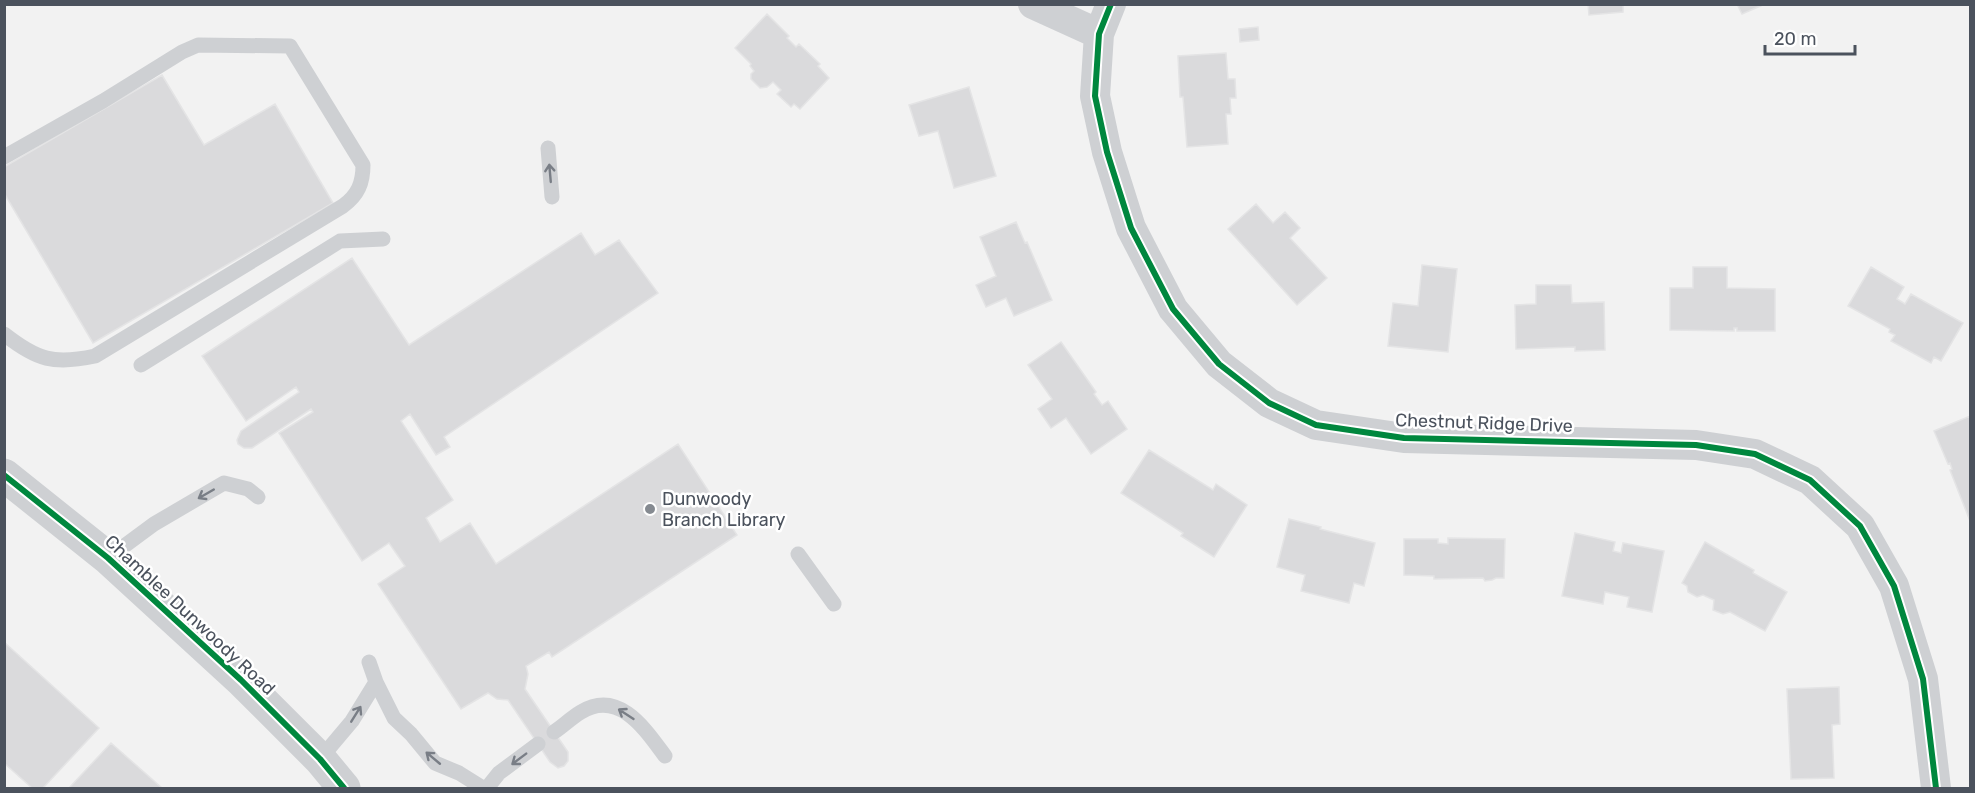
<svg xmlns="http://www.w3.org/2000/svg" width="1975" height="793" viewBox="0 0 1975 793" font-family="Rubik,sans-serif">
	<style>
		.building { fill: #dadadc; stroke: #e4e4e5; stroke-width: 1.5 }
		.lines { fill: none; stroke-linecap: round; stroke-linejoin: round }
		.service { stroke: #ced0d3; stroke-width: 15 }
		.minor { stroke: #ced0d3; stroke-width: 30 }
		.tertiary { stroke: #ced0d3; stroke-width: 33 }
		.cycleway-casing { stroke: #fff; stroke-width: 10 }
		.cycleway { stroke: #00873e; stroke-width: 6 }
		.oneway { stroke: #797e86 }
		.poi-dot { fill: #858a91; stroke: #fff; stroke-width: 2 }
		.labels { text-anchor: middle; stroke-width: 5; stroke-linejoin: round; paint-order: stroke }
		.street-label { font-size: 18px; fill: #4b525d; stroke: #fff }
		.poi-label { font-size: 18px; fill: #4b525d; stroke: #fff; text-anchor: start }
	</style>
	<rect width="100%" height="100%" fill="#f2f2f2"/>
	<path class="building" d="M 1588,4 L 1623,4 L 1623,12 L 1589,15 Z
		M 1737,4 L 1765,4 L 1742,14 Z
		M 767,14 L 789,36 L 787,38 L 796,47 L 799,44 L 820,64 L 818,66 L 829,78 L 800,109 L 794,104 L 791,107 L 777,94 L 781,90 L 773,82 L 767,87 L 760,88 L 751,79 L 751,74 L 754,71 L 750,66 L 751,64 L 735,48 Z
		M 1258,27 L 1259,40 L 1240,42 L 1239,29 Z
		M 1226,53 L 1228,79 L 1235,79 L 1236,98 L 1230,98 L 1231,114 L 1226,114 L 1228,144 L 1187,147 L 1183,97 L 1180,97 L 1178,56 Z
		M 162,75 L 204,145 L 275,104 L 333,203 L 93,343 L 4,193 L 4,167 Z
		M 969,87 L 996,176 L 954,188 L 938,131 L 919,136 L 909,105 Z
		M 1256,204 L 1273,223 L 1285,212 L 1300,228 L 1290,238 L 1327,278 L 1297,305 L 1228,229 Z
		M 1016,222 L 1025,243 L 1027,242 L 1052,300 L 1014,316 L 1006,298 L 986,307 L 976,285 L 996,276 L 980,237 Z
		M 581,233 L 595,255 L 619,240 L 658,293 L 444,437 L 450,447 L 436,455 L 410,414 L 401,421 L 453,500 L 426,518 L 440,542 L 470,523 L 496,564 L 678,444 L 737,535 L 552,657 L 549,652 L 526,666 L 528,674 L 525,689 L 568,752 L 568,761 L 564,766 L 558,768 L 550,762 L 508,700 L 497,699 L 488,693 L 461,709 L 378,584 L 405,566 L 389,543 L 362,561 L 279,433 L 313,412 L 311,409 L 252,448 L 244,448 L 238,444 L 237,440 L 241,431 L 299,392 L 296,387 L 246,421 L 202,356 L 352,258 L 409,345 Z
		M 1422,265 L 1457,269 L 1448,352 L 1388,346 L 1393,303 L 1418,306 Z
		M 1693,267 L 1727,267 L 1727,288 L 1775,289 L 1775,331 L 1737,331 L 1737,328 L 1734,328 L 1734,331 L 1670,330 L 1670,288 L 1693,288 Z
		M 1871,267 L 1904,287 L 1897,299 L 1905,304 L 1911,294 L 1963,323 L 1941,361 L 1934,357 L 1931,363 L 1891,341 L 1895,335 L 1889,332 L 1890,329 L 1848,306 Z
		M 1536,285 L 1571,285 L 1572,303 L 1604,302 L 1605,350 L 1575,351 L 1575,347 L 1516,349 L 1515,305 L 1536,304 Z
		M 1061,342 L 1096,392 L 1094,394 L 1102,405 L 1108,401 L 1127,429 L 1091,454 L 1066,418 L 1051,428 L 1038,409 L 1052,399 L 1028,365 Z
		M 1970,416 L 1970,521 L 1950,470 L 1952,469 L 1950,463 L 1948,464 L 1934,431 Z
		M 1149,450 L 1213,490 L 1216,484 L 1247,505 L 1214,557 L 1181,536 L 1183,533 L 1121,493 Z
		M 1289,519 L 1321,527 L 1320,529 L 1375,543 L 1364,586 L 1354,583 L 1349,603 L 1301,591 L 1305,575 L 1277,567 Z
		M 1575,533 L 1615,542 L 1613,551 L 1621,553 L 1623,543 L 1664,551 L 1652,612 L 1627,607 L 1629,597 L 1605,592 L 1603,604 L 1562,596 Z
		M 1448,538 L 1505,539 L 1504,578 L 1496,578 L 1492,580 L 1485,581 L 1483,578 L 1434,579 L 1434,576 L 1404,575 L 1404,539 L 1438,539 L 1438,543 L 1448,544 Z
		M 1705,542 L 1754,570 L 1753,573 L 1787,592 L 1765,631 L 1730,612 L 1723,614 L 1713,610 L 1714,600 L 1703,595 L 1697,597 L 1688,592 L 1687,586 L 1682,583 Z
		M 4,642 L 99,728 L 43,788 L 32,788 L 4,763 Z
		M 1839,687 L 1840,724 L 1832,725 L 1834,778 L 1791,779 L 1787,689 Z
		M 111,743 L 162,788 L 69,788 Z"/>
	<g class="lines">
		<path class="service" d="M 548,148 L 552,197
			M 4,157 L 103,101 L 182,52 L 198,45 L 290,46 L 363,165 C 363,183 358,195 343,206 L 95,356 C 54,365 37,360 4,334
			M 141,365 L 340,241 L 383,239
			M 798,554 L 834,604
			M 108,558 L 154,524 L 224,483 L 248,489 L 258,497
			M 376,682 L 394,718 L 411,734 L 435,763 L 459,773 L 483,788
			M 554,732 C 563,726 571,718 581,712 C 619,689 645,729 665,756
			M 320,759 L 352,721 L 376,682 L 369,662
			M 487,788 L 499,773 L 538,744"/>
		<path class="minor" d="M 1033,4 L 1099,34
			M 1111,4 L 1099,34 L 1095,96 L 1107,152 L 1131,228 L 1173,309 L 1219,364 L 1269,403 L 1316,425 L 1404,438 L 1696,445 L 1755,454 L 1810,480 L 1860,526 L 1894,586 L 1923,679 L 1936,788"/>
		<path class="tertiary" d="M 4,475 L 108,558 L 241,680 L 320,759 L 344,788"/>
		<g class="cycleway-casing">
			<path id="cycleway" d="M 1111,4 L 1099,34 L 1095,96 L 1107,152 L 1131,228 L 1173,309 L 1219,364 L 1269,403 L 1316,425 L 1404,438 L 1696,445 L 1755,454 L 1810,480 L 1860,526 L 1894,586 L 1923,679 L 1936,788
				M 4,475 L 108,558 L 241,680 L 320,759 L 344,788"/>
		</g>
		<use href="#cycleway" class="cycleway"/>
	</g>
	<defs><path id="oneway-shaft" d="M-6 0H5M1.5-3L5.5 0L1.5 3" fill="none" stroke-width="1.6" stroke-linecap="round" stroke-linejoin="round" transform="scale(1.5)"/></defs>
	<g class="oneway">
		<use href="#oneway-shaft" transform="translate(550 173) rotate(-95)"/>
		<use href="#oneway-shaft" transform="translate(206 494) rotate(150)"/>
		<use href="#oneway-shaft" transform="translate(356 714) rotate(-58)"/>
		<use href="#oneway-shaft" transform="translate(626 714) rotate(-147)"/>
		<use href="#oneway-shaft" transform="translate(433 758) rotate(-140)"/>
		<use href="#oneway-shaft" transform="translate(519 759) rotate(143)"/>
	</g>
	<circle class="poi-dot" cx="650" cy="509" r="6"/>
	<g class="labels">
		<g class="street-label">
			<text transform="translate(1484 423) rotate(2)" y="6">Chestnut Ridge Drive</text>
			<text transform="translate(190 615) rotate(43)" y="6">Chamblee Dunwoody Road</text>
		</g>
		<g class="poi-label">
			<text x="662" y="505">Dunwoody<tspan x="662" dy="21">Branch Library</tspan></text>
		</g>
	</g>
	<rect width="1975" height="793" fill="none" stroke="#4b525d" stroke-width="12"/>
	<path d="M1765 45v9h90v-9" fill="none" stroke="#4b525d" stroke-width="3"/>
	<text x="1774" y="45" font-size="18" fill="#4b525d" stroke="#ffffff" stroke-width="4.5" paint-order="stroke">20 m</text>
</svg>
